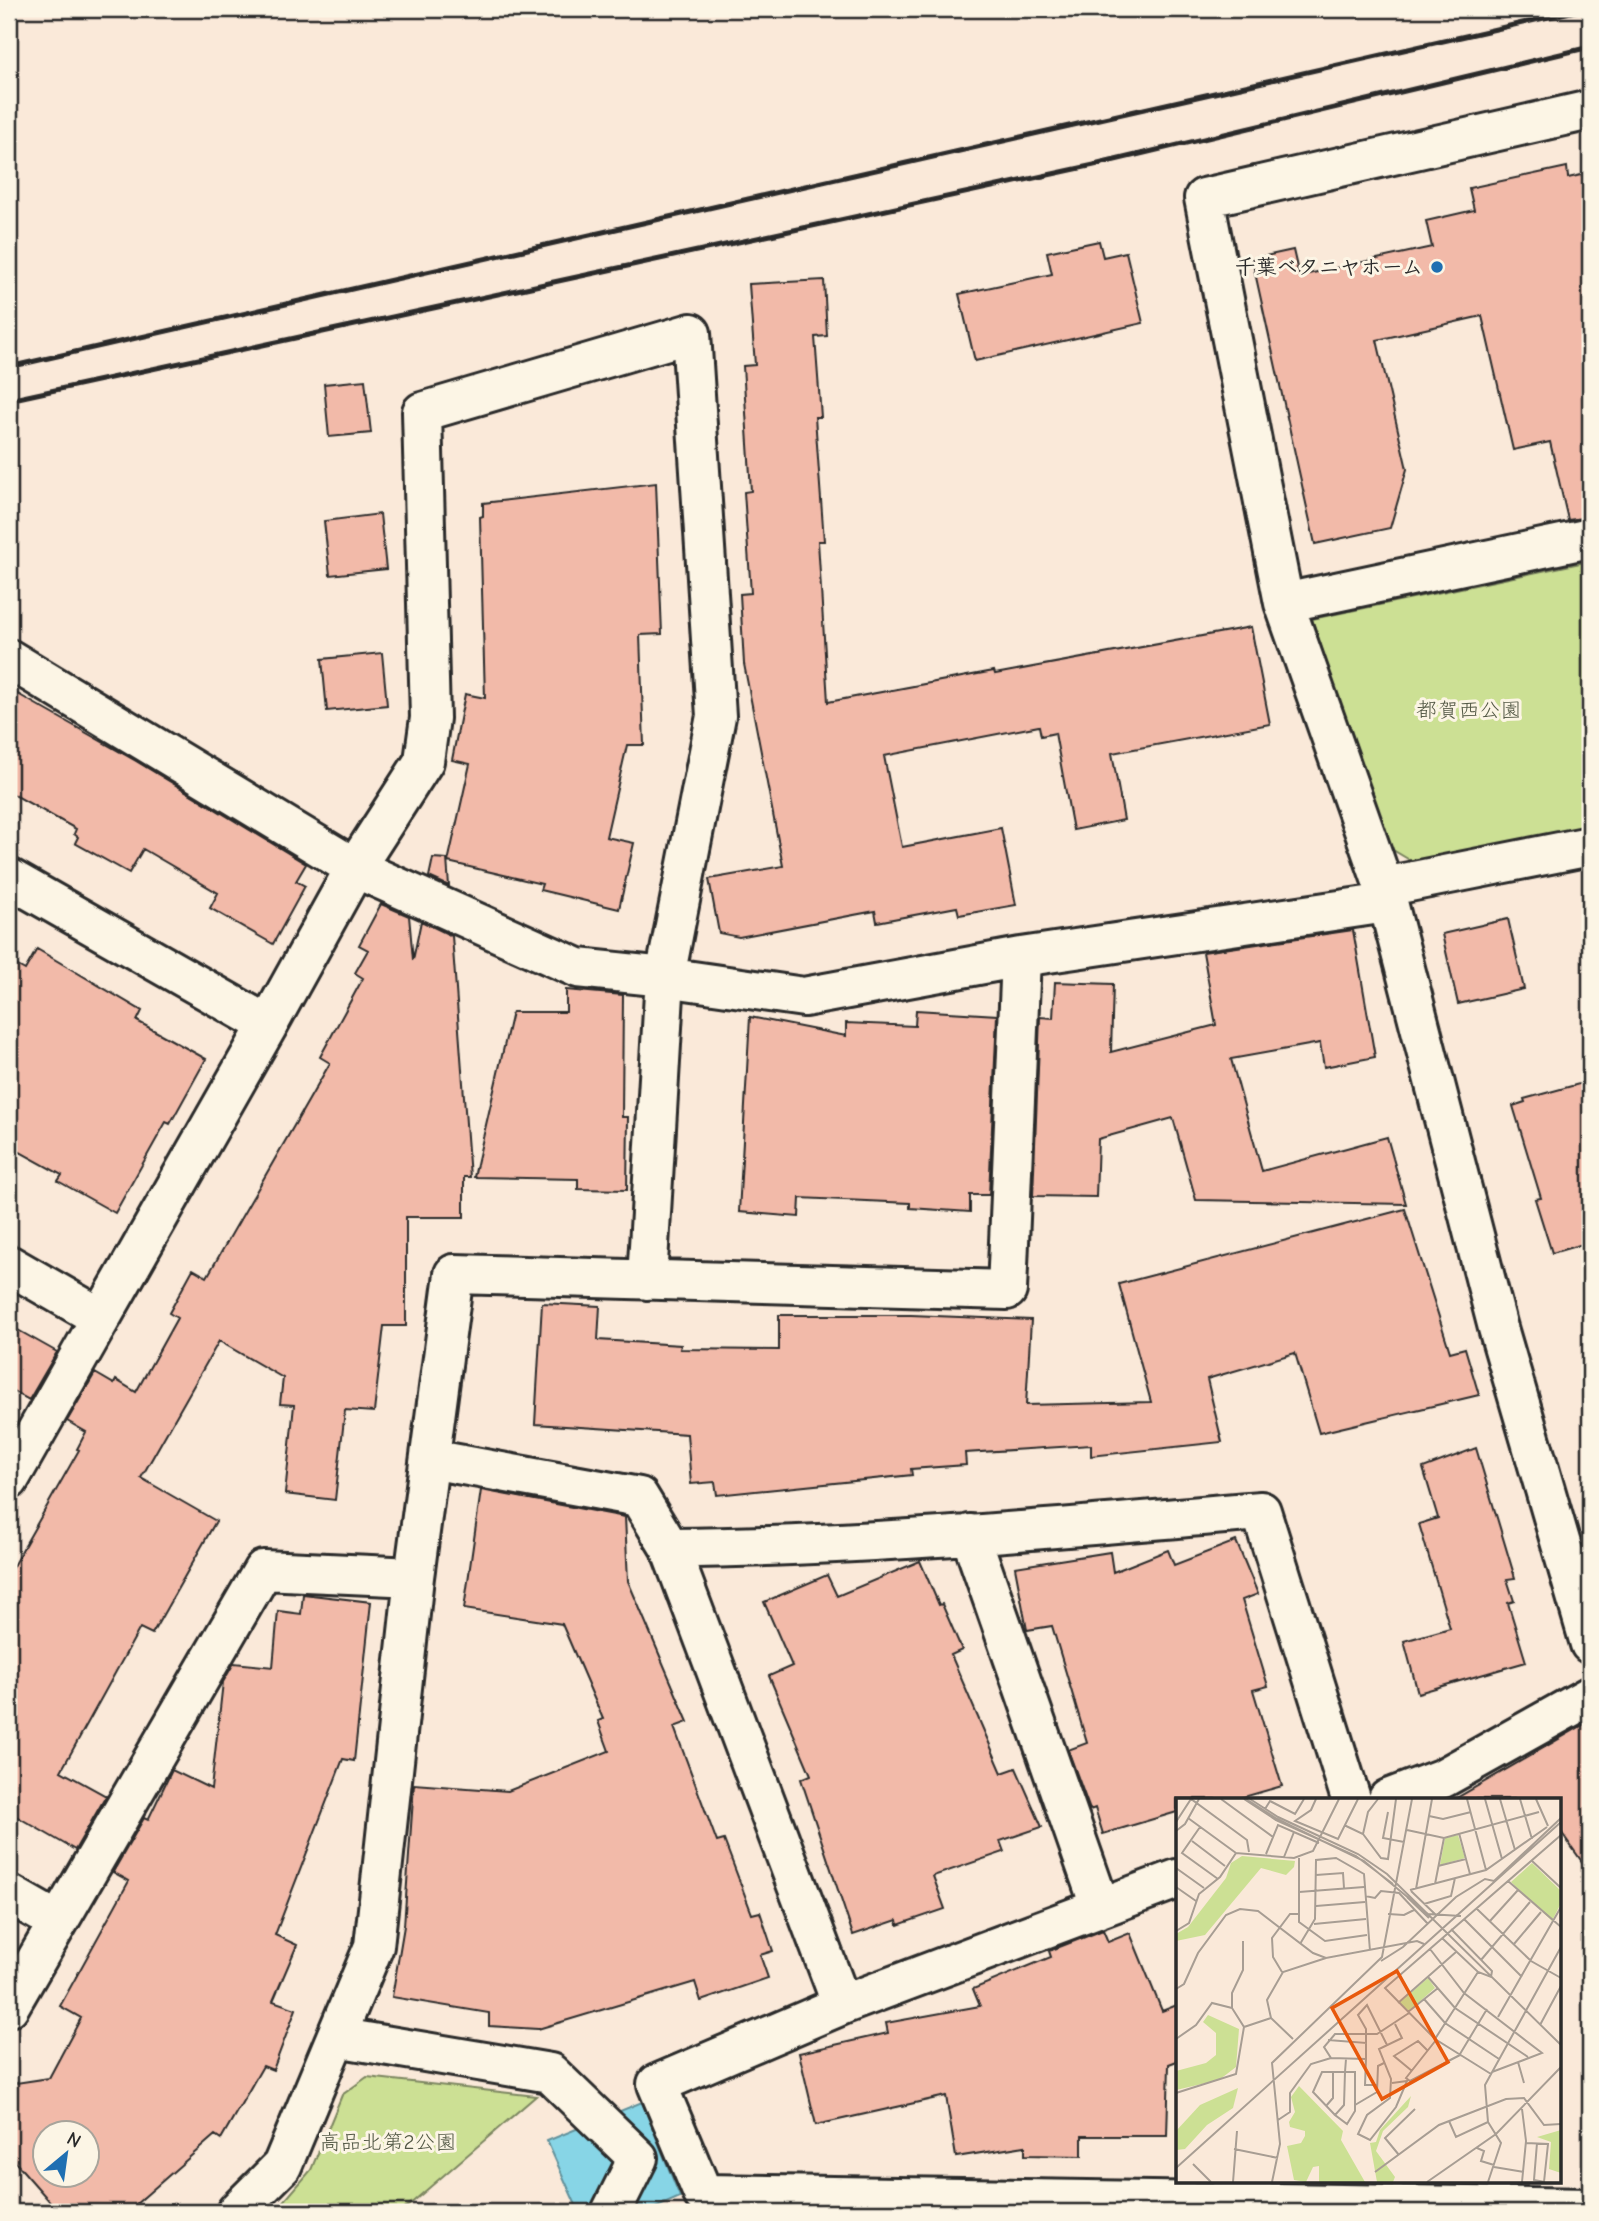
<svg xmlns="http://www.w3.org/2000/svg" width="1599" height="2221" viewBox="0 0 1599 2221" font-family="'Comic Neue','Klee One',sans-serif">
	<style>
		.green { fill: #cce094; stroke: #7c8660; stroke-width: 2 }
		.water { fill: #87d5e6; stroke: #62919b; stroke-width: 2 }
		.building { fill: #f2baa9; stroke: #2b2b2b; stroke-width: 2; fill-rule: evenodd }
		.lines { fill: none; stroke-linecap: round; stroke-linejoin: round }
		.minor-casing { stroke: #2b2b2b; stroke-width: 44 }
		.minor { stroke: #fcf5e5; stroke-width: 38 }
		.rail { stroke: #2b2b2b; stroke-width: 5 }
		.poi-dot { fill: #1f6fb2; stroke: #fcf5e5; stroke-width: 2.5 }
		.labels { text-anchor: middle; stroke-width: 6; stroke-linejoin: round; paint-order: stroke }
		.poi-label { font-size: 21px; font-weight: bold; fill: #2b2b2b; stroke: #fcf5e5; text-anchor: end }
		.park-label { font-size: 21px; fill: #535845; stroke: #fcf5e5 }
		.inset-road { fill: none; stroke: #a79d93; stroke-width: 2 }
		.view { fill: #e8590c; fill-opacity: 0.15; stroke: #e8590c; stroke-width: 3.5 }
		.inset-edge { fill: none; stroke: #2b2b2b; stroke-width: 3.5 }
	</style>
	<rect width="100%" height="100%" fill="#fae9d9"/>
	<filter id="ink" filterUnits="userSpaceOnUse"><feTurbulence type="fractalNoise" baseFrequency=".0143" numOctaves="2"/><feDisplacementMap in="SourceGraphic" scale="14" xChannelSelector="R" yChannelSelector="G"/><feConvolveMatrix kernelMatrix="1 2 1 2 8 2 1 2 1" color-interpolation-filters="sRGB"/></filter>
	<g filter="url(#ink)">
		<path class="green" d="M 1590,561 L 1590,828 L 1418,865 L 1388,847 L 1312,619 Z
			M 367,2077 L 536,2096 L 401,2212 L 275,2212 L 311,2170 L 342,2095 Z"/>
		<path class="water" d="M 642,2102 L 680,2197 L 646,2212 L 579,2212 L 547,2141 Z"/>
		<path class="building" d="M 1567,167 L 1568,178 L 1590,173 L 1590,517 L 1568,520 L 1550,442 L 1513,450 L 1482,316 L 1377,340 L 1407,469 L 1390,528 L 1315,544 L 1252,259 L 1293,250 L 1299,276 L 1432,247 L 1426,221 L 1474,210 L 1469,188 Z
			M 1099,241 L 1103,257 L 1126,252 L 1143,323 L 975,361 L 959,294 L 1052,274 L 1047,252 Z
			M 824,280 L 827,336 L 815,337 L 821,417 L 815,417 L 824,541 L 818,541 L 828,702 L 994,671 L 995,674 L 1251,627 L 1270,724 L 1112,753 L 1124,820 L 1073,830 L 1055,733 L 1041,736 L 1039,726 L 884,756 L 902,847 L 1001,828 L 1016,905 L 959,915 L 957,907 L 877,922 L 875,911 L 739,937 L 719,933 L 709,879 L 783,866 L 744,664 L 740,594 L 751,593 L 744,492 L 751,491 L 743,366 L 755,365 L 749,284 Z
			M 365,380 L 371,433 L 329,437 L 324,384 Z
			M 656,483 L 662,634 L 640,635 L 644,745 L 627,745 L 606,837 L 634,843 L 619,909 L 540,890 L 542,884 L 448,862 L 470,764 L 452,760 L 465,694 L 485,698 L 480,517 L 483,516 L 483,503 Z
			M 380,514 L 386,569 L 330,575 L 324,521 Z
			M 382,653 L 387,705 L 327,711 L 322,659 Z
			M 9,689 L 136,761 L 306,864 L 296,881 L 305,886 L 273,944 L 210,908 L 218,893 L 143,849 L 129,873 L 75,843 L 78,837 L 74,834 L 76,829 L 9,792 Z
			M 433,858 L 447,859 L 449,886 L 429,877 Z
			M 381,904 L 409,916 L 413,960 L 421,921 L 452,936 L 470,1177 L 464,1177 L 464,1217 L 406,1217 L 406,1326 L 384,1326 L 374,1412 L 345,1410 L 335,1500 L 285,1494 L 294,1405 L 280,1404 L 283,1378 L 219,1341 L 141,1478 L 216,1521 L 152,1634 L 140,1628 L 61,1771 L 106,1796 L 75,1850 L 9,1812 L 9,1573 L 79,1450 L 77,1449 L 86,1432 L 67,1421 L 95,1373 L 114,1384 L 116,1380 L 136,1392 L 177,1318 L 169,1313 L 193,1269 L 207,1277 L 330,1063 L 320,1057 L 363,978 L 355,973 L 368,950 L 359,945 Z
			M 1508,919 L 1524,989 L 1458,1004 L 1442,934 Z
			M 1353,930 L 1375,1057 L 1324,1067 L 1320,1043 L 1231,1059 L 1262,1171 L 1387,1137 L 1406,1204 L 1196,1200 L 1173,1118 L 1098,1139 L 1096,1197 L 1033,1196 L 1040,1017 L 1053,1018 L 1055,982 L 1113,984 L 1111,1052 L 1216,1025 L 1203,952 Z
			M 37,949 L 142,1011 L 137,1021 L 206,1059 L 170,1124 L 166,1122 L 115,1213 L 58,1181 L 62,1175 L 9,1146 L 9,961 L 25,970 Z
			M 566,990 L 623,995 L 622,1117 L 628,1117 L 627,1190 L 578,1189 L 578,1179 L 474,1177 L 512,1012 L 566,1012 Z
			M 916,1010 L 997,1015 L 989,1195 L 970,1195 L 970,1212 L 910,1208 L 910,1203 L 800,1198 L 799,1217 L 739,1212 L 750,1017 L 846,1036 L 846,1023 L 915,1026 Z
			M 1590,1081 L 1590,1242 L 1552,1253 L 1535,1199 L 1541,1198 L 1513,1106 L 1525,1102 L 1524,1099 Z
			M 1405,1209 L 1450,1352 L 1465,1348 L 1479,1395 L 1319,1433 L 1295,1353 L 1207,1379 L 1222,1442 L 1091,1456 L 1091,1445 L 965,1453 L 966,1465 L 911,1469 L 912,1475 L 717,1495 L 715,1482 L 691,1484 L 687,1434 L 535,1424 L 542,1303 L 600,1306 L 598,1340 L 681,1345 L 680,1349 L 779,1350 L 779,1315 L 911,1315 L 1031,1320 L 1026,1405 L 1151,1402 L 1119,1284 Z
			M 9,1325 L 57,1352 L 29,1400 L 9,1389 Z
			M 1476,1448 L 1515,1578 L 1507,1579 L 1514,1601 L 1508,1603 L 1526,1662 L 1418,1693 L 1404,1641 L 1450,1628 L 1419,1524 L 1438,1518 L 1423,1468 Z
			M 481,1490 L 625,1517 L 628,1581 L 688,1722 L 674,1727 L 717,1842 L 724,1840 L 752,1914 L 760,1912 L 773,1951 L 760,1955 L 768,1978 L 701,2001 L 695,1982 L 538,2029 L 489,2026 L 489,2013 L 392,1997 L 404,1926 L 414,1784 L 508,1791 L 609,1751 L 598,1721 L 603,1719 L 562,1624 L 464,1609 Z
			M 1236,1541 L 1258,1594 L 1242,1600 L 1268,1686 L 1253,1690 L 1282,1786 L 1237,1799 L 1177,1799 L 1177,1812 L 1103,1834 L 1095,1808 L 1090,1810 L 1068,1750 L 1087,1743 L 1052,1626 L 1027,1630 L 1015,1567 L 1110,1552 L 1113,1572 L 1168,1550 L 1174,1565 Z
			M 920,1561 L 939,1605 L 942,1604 L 962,1650 L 951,1655 L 1002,1773 L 1016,1768 L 1042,1827 L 1000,1841 L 1004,1852 L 933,1876 L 945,1909 L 898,1925 L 897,1920 L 853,1935 L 801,1779 L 811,1775 L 769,1676 L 792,1666 L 764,1602 L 827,1575 L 837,1596 Z
			M 303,1594 L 371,1602 L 354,1761 L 343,1759 L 275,1935 L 297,1945 L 273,2001 L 296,2009 L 273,2070 L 263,2066 L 221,2139 L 215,2135 L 127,2212 L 59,2212 L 9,2155 L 9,2084 L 49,2078 L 81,2018 L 60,2006 L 129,1881 L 113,1872 L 144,1818 L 148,1820 L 172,1770 L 211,1789 L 223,1682 L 234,1663 L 273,1667 L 278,1611 L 301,1614 ZM 46,2133 L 88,2133 L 88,2175 L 46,2175 Z
			M 1590,1721 L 1590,1873 L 1559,1829 L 1559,1799 L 1455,1799 Z
			M 1103,1930 L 1108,1942 L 1130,1933 L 1162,2011 L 1177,2005 L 1177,2061 L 1169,2064 L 1167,2136 L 1082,2136 L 1082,2156 L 1025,2155 L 1025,2146 L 956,2157 L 946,2096 L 816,2125 L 799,2053 L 888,2033 L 886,2023 L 980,2006 L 973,1989 L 1051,1957 L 1049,1951 Z"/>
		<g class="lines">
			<g class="minor-casing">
				<path id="minor" d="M 1590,110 L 1204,198 L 1284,603 L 1384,887 L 1498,1328 L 1590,1644
					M 1284,603 L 1590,538
					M 9,659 L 355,868 L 578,968 L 665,977 L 804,997 L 1021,957 L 1387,903
					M 9,878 L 268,1025 L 355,868 L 424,761 L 430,718 L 422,412 L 691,333 L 716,716 L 665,977 L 647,1280
					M 1384,887 L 1590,846
					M 9,1265 L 101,1318 L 268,1025
					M 430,1459 L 639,1497 L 670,1548
					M 9,1480 L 101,1318
					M 970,1534 L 1100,1906
					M 1388,1799 L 1443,1778 L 1590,1696
					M 1177,1879 L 842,2005 L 657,2084 L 703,2194 L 1590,2208
					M 9,1894 L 58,1922
					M 842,2005 L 670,1548 C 867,1547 1064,1527 1261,1511 L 1351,1799
					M 9,2007 L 263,1570 L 414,1577
					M 336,2037 L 550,2073 L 638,2158 L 611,2212
					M 236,2212 L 282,2166 L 374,1946 L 414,1577 L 454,1274 L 1007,1290 L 1021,957"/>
			</g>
			<use href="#minor" class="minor"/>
			<path class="rail" d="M 9,367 L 1584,9
				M 9,400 L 1094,165 L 1590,47"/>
		</g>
	</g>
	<circle class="poi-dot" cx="1437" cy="267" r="7"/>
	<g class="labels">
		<g class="poi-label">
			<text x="1423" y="274">千葉ベタニヤホーム</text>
		</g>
		<g class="park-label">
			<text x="1469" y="717">都賀西公園</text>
			<text x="388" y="2149">高品北第2公園</text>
		</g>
	</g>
	<g transform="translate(1176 1798)">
		<rect width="385" height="385" fill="#fae9d9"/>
		<path d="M 282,37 L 289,60 L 264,67 L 269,40 ZM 66,58 L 119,63 L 118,69 L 110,77 L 85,70 L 29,137 L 0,143 L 0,136 L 12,129 L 50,80 L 55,65 ZM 356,65 L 385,93 L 385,105 L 376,123 L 335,84 ZM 252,180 L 259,190 L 233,213 L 223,205 ZM 32,217 L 63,231 L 60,269 L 43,282 L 0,292 L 0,273 L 30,265 L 40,257 L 40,235 L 27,224 ZM 123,288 L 167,333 L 165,342 L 189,384 L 143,384 L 143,368 L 137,369 L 130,384 L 118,382 L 111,348 L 125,345 L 129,338 L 129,333 L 114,329 L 113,324 L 119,314 L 115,299 ZM 62,290 L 57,310 L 31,327 L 9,351 L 0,352 L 0,333 L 24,307 ZM 235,298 L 232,309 L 207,333 L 200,353 L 219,379 L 217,384 L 201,384 L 194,345 L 200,344 L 204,332 ZM 385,332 L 385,375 L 373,371 L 375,344 L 361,339 Z" fill="#cce094"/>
		<path class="inset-road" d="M 45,1 L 97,39M 68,1 L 100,22 L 180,58 L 217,86M 70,1 L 101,21 L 188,63 L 252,116 L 285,118M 74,1 L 102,19 L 182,56 L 211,76 L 385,247M 140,1 L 135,12 L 119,23 L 162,41 L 182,1M 291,1 L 310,72M 309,1 L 326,61M 324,1 L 339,52M 344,1 L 356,41M 360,1 L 372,28M 89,11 L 94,3 L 119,16 L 128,1M 212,14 L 207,40 L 228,44M 253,18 L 267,21 L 295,14M 12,20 L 60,55M 0,24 L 15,1 L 71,42 L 73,54M 168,27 L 187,36 L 205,60 L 212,61 L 220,1M 24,29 L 6,55 L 42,81M 231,32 L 268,40 L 363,14M 0,33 L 9,26 L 23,1M 283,35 L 294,76M 187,36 L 192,14 L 202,1M 16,43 L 49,68M 90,56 L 102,27 L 143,45M 108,59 L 118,34M 123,60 L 123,124 L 149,143 L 191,137M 355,62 L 385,90M 262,68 L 290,61M 0,70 L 28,90M 140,77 L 167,75 L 168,90M 332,83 L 385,129M 259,86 L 268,40M 0,89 L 20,103M 240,91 L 256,1M 234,92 L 310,72 L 371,29M 235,93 L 261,118M 123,94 L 188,89M 189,98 L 199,100 L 205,93 L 223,95 L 252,126M 231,99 L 253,120M 248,106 L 275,98 L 279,80M 140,108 L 189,104M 301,111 L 355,163 L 385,180M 212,116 L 228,117 L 238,112M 288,121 L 346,179M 314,123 L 342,92M 138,126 L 190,121M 0,133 L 13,125 L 23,96 L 44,79 L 60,55 L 118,60 L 137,53 L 163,1M 266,140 L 302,174 L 315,179 L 316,173 L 275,131M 124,146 L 139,121 L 140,62 L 160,60 L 188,76 L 194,153M 338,146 L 365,114M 254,151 L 288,195 L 366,255 L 316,274M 305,162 L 354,104M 205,163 L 227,149 L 280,99 L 309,81 L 318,83 L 385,20M 106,174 L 97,159 L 96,140 L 114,116 L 123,116M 252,179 L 279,210 L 352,259M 0,191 L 8,186 L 22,155 L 50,117 L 64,111 L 82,113 L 137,155 L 150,160 L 241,143 L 248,146M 248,201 L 269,225 L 323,261M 222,205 L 280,154M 232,214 L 262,190M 322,219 L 385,109M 364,227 L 385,188M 68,229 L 95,220M 0,241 L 20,227 L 36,205 L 56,210M 117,241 L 95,220 L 91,202 L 107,174 L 150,160M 259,241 L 302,174M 152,242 L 190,245 L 190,231 L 182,217 L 191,207 L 211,247M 260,242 L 230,280 L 234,283 L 284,257M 190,245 L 190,261 L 155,260 L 148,249 L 159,236 L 201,236 L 233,215M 284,256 L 311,211M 190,261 L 189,287 L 201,287M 342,264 L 348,285M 236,273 L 218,258 L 242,243 L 252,253M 315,276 L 259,241 L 209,190 L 385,37M 216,285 L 231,283 L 220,309 L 194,342 L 182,336 L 191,317 L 214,300 L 215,281 L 203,251 L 226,240 L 219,226M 0,295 L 60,276 L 68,229 L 56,210 L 56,195 L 67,172 L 67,143M 179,307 L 201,294 L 202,268 L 208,265M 150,308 L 157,300 L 157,274M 346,311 L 350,343 L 346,384M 159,317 L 137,294 L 146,274 L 179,274 L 179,313 L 171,326 L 159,317 L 168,307 L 169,274 L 170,261M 102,322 L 114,314 L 114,295 L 135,266 L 155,260M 273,323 L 280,339 L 312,324M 350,345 L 372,346 L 368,384M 361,345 L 358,382 L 369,384M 301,350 L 308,353 L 305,363 L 318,367M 58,351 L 102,360M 223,357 L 209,340 L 239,311M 17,366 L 35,384M 318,369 L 348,374M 0,370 L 385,24M 199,374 L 263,327 L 330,301 L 348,300 L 368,327 L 385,326M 57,384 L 61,333M 96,384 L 104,346 L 96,265 L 206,159 L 236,1M 251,384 L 320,336 L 385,269M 312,384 L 325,345 L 312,324 L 309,287 L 385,149"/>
		<path class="view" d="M 221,173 L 272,264 L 206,301 L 156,210 Z"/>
		<rect width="385" height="385" class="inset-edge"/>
	</g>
	<rect width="1599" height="2221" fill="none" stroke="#fcf5e5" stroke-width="35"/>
	<rect x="18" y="18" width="1564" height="2186" fill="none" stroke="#2b2b2b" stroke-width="2.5" filter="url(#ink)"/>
	<g transform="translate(66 2154) rotate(29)"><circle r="33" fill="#fcf5e5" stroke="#a8a49b" stroke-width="2"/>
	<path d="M0-5L12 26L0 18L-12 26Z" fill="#1f6fb2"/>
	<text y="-10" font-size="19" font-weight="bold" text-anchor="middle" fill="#2b2b2b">N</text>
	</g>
</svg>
